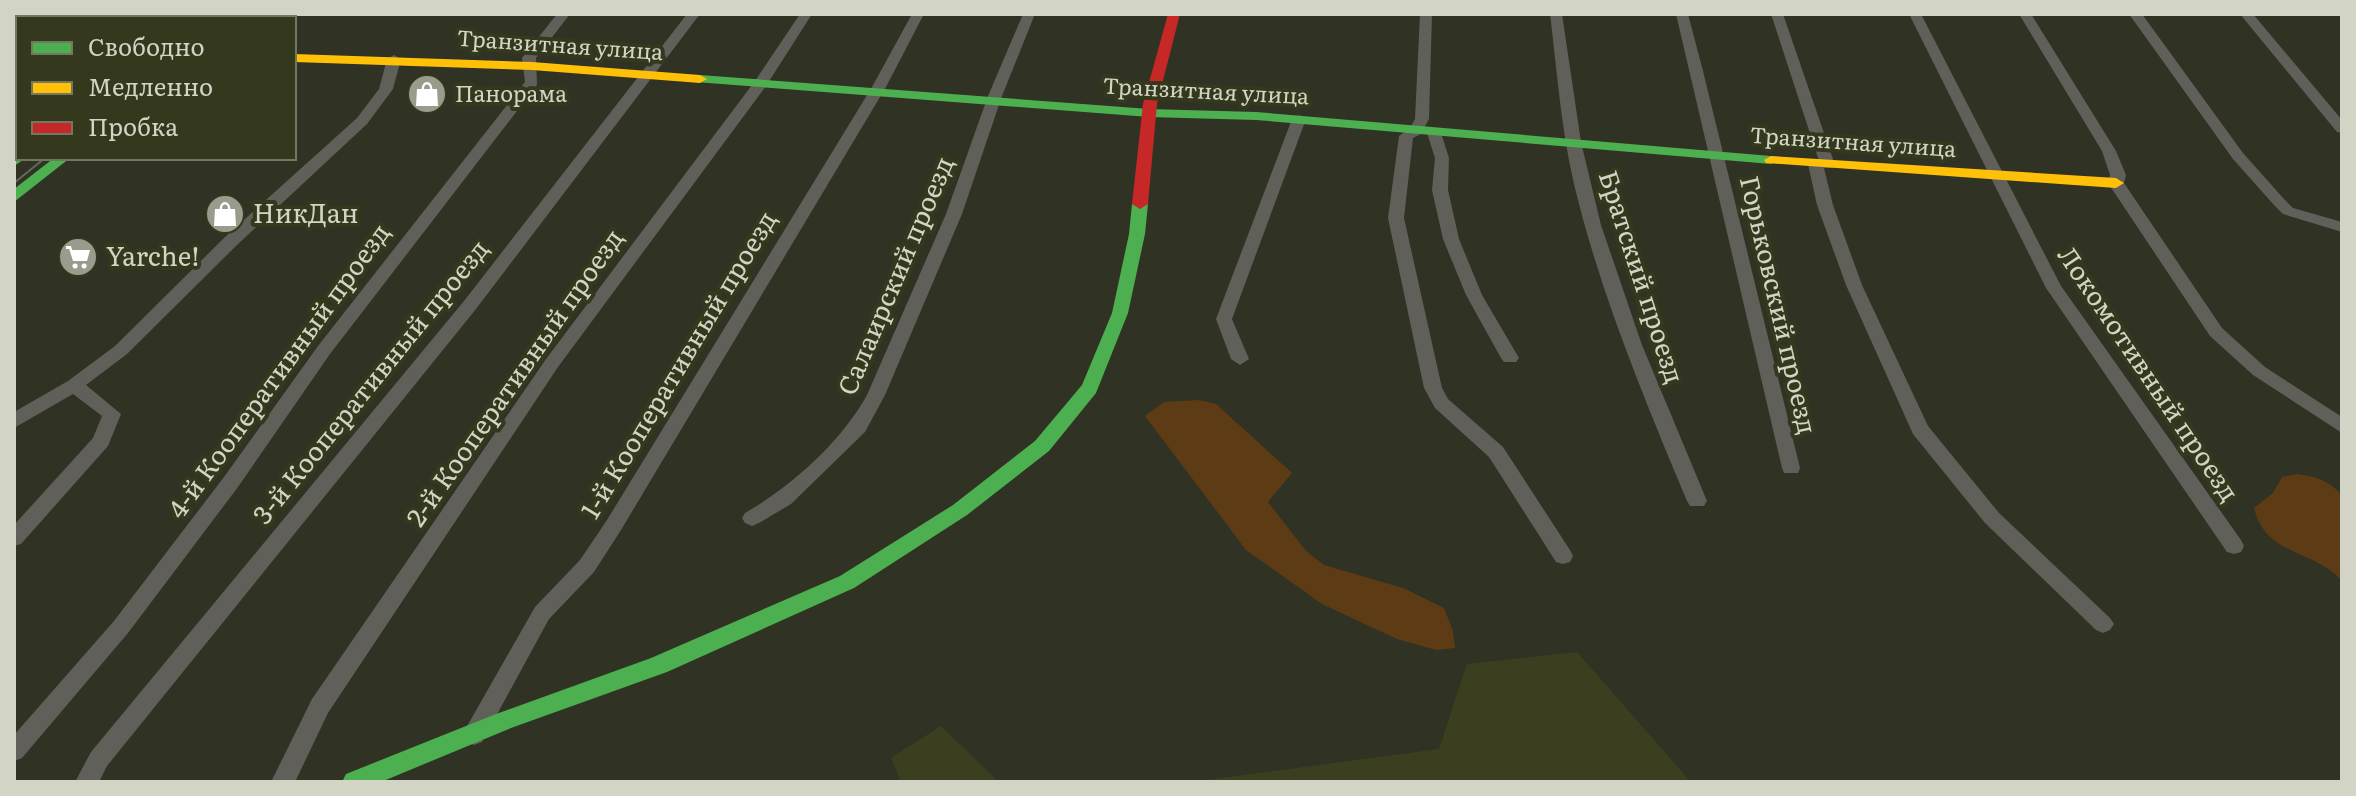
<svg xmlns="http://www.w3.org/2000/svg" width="2356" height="796" viewBox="0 0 2356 796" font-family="Literata,serif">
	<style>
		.built { fill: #3b3f20 }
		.green { fill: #5d3c15 }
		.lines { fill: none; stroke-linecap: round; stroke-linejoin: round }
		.street { fill: #605f59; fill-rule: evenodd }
		.fast { fill: #4caf50; fill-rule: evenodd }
		.slow { fill: #ffc107; fill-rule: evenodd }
		.jam { fill: #c62828; fill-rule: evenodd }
		.tram { stroke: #67675e; stroke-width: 2 }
		.labels { text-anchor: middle; stroke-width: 8; stroke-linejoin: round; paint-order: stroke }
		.far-street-label { font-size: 22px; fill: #d2d5c5; stroke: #34381d }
		.far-poi-label { font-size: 22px; fill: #d2d5c5; stroke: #34381d; text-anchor: start }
		.poi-label { font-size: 26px; fill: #d2d5c5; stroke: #34381d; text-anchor: start }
		.street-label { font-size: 26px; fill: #d2d5c5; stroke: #34381d }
	</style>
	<rect width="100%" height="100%" fill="#303223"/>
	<path class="built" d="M 1577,652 L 1691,782 L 1192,782 L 1439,749 L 1467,664 Z
		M 941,726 L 999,782 L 901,782 L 891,758 Z"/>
	<path class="green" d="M 1199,400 L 1216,404 L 1292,473 L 1268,502 L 1306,551 L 1324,565 L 1403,588 L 1444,608 L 1453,631 L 1455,648 L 1436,650 L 1397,639 L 1322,604 L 1246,550 L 1145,416 L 1164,402 Z
		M 2297,474 C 2316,476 2329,481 2342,495 L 2342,581 C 2314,549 2266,557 2254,508 L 2273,493 L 2282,477 Z"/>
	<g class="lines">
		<path class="street" d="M 51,14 L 65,14 L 62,18 L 48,18 Z
			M 557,14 L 570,14 L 536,58 L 537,85 L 330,354 L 238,487 L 128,633 L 22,758 L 14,761 L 14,735 L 114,621 L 224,477 L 318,346 L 525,82 L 522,58 Z
			M 687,14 L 700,14 L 476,309 L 107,766 L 99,782 L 75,782 L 91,752 L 464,301 Z
			M 800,14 L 812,14 L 766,86 L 558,367 L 328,713 L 295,782 L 271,782 L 312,699 L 546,359 L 755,81 Z
			M 912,14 L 924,14 L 886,87 L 621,530 L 594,572 L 549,619 L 482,742 L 474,745 L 466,742 L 463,735 L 466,728 L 535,607 L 580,560 L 607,520 L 872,87 Z
			M 1023,14 L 1035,14 L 1002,96 L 962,214 L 885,395 L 865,432 L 791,504 L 759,523 L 752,526 L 745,523 L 742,518 L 745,513 C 793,485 840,443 867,395 L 946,214 L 988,96 Z
			M 1420,14 L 1432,14 L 1429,119 L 1421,134 L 1413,138 L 1404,218 L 1442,388 L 1448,399 L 1503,447 L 1570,550 L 1573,556 L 1570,562 L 1563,564 L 1556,562 L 1489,457 L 1435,408 L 1424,388 L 1388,218 L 1399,136 L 1410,128 L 1415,119 Z
			M 1550,14 L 1562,14 L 1581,142 L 1601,225 L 1642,345 L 1707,501 L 1704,506 L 1690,506 L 1687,501 C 1644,398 1600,293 1574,184 C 1561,128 1557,71 1550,14 Z
			M 1676,14 L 1688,14 L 1703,71 L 1800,468 L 1798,473 L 1784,473 L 1782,468 Z
			M 1771,14 L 1783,14 L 1835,165 L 1833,168 L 1824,168 L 1833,205 L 1862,285 L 1928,426 L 1999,513 L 2110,618 L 2114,624 L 2110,630 L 2103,633 L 2096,630 L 1985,523 L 1913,434 L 1846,285 L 1817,205 L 1808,164 L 1810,161 L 1819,161 Z
			M 1909,14 L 1921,14 L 2061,286 L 2241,540 L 2244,546 L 2241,552 L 2234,554 L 2227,552 L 2046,288 Z
			M 2019,14 L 2031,14 L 2116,151 L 2126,175 L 2124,183 L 2222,328 L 2265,367 L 2342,417 L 2342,433 L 2253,375 L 2210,336 L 2108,183 L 2110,175 L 2102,151 Z
			M 2129,14 L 2142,14 L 2243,153 L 2284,199 L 2293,208 L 2342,222 L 2342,232 L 2283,214 L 2274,205 L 2233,159 Z
			M 2240,14 L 2253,14 L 2342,120 L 2342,133 L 2337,132 Z
			M 394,55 L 401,59 L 393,89 L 367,124 L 237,245 L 127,354 L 86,385 L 121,414 L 108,446 L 21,544 L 14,546 L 14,525 L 93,438 L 102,416 L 73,394 L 14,428 L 14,412 L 68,381 L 115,346 L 225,237 L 357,118 L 379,89 L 387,59 Z
			M 1299,115 L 1306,119 L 1232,319 L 1249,359 L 1240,365 L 1231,359 L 1216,319 L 1292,119 Z
			M 14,116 L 18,116 L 18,124 L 14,124 Z
			M 1434,129 L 1441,133 L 1449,158 L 1448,190 L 1459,239 L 1482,295 L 1519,358 L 1516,362 L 1504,362 L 1501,358 L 1466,295 L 1443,239 L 1432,190 L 1435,158 L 1427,133 Z"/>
		<path class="fast" d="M 196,14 L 210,14 L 207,18 L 193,18 Z
			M 700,75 L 1149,109 L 1256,112 L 1771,156 L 1778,160 L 1771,164 L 1256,120 L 1149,117 L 695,82 L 695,76 Z
			M 18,154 L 18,158 L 26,158 L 14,166 L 14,155 Z
			M 54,158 L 70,158 L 14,202 L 14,189 Z
			M 1140,199 L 1148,204 L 1145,234 L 1128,313 L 1096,393 L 1049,451 L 967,515 L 854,588 L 667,672 L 511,728 L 381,782 L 342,782 L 346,774 L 496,714 L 651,658 L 840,576 L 953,505 L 1035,441 L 1082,385 L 1112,313 L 1129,234 L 1132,204 Z"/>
		<path class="slow" d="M 294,54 L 532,62 L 700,75 L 707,79 L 700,83 L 532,70 L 294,62 Z
			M 1771,156 L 2116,178 L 2124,183 L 2116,188 L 1766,163 L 1764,160 Z"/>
		<path class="jam" d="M 233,14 L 247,14 L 244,18 L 230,18 Z
			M 1168,14 L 1180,14 L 1157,104 L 1148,204 L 1140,209 L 1132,204 L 1143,104 Z
			M 14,38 L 18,38 L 18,46 L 14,46 Z"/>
		<path class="tram" d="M 214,18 L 219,14
			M 14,183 L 45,158"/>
	</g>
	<defs>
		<g id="shop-disc" transform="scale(2)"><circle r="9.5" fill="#999c8c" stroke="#34381d"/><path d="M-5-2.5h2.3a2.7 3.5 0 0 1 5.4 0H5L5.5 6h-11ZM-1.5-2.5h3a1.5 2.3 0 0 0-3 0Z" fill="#fff"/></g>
		<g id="supermarket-disc" transform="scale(2)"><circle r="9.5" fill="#999c8c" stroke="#34381d"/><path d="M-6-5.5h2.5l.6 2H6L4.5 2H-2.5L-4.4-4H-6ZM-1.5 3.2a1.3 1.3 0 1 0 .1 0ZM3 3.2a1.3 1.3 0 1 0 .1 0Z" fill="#fff"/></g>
	</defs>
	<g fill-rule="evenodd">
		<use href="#shop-disc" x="427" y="94"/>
		<use href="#shop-disc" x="225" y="214"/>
		<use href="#supermarket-disc" x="78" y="257"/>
	</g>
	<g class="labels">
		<g class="far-street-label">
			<text transform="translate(560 45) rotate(4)" y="8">Транзитная улица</text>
			<text transform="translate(1206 91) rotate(3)" y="8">Транзитная улица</text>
			<text transform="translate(1853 142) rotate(4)" y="8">Транзитная улица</text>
		</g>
		<g class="far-poi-label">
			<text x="455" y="102">Панорама</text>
		</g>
		<g class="poi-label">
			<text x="253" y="223">НикДан</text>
			<text x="106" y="266">Yarche!</text>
		</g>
		<g class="street-label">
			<text transform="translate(896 276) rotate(-67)" y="9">Салаирский проезд</text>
			<text transform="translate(1641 277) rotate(72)" y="9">Братский проезд</text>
			<text transform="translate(1778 305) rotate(77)" y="9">Горьковский проезд</text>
			<text transform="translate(679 365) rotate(-59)" y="9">1-й Кооперативный проезд</text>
			<text transform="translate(279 371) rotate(-54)" y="9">4-й Кооперативный проезд</text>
			<text transform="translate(2148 374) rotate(56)" y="9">Локомотивный проезд</text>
			<text transform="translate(515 378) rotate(-55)" y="9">2-й Кооперативный проезд</text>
			<text transform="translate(371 382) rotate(-51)" y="9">3-й Кооперативный проезд</text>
		</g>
	</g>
	<rect width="2356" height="796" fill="none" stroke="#d2d5c5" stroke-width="32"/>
	<rect x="16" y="16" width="280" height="144" fill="#34381d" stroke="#737760" stroke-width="2"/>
	<rect x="32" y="42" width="40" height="12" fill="#4caf50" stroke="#737760" stroke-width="2"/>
	<text x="88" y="56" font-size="24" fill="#d2d5c5">Свободно</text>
	<rect x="32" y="82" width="40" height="12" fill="#ffc107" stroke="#737760" stroke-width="2"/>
	<text x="88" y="96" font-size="24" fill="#d2d5c5">Медленно</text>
	<rect x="32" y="122" width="40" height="12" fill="#c62828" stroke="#737760" stroke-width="2"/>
	<text x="88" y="136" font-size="24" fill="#d2d5c5">Пробка</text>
</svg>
